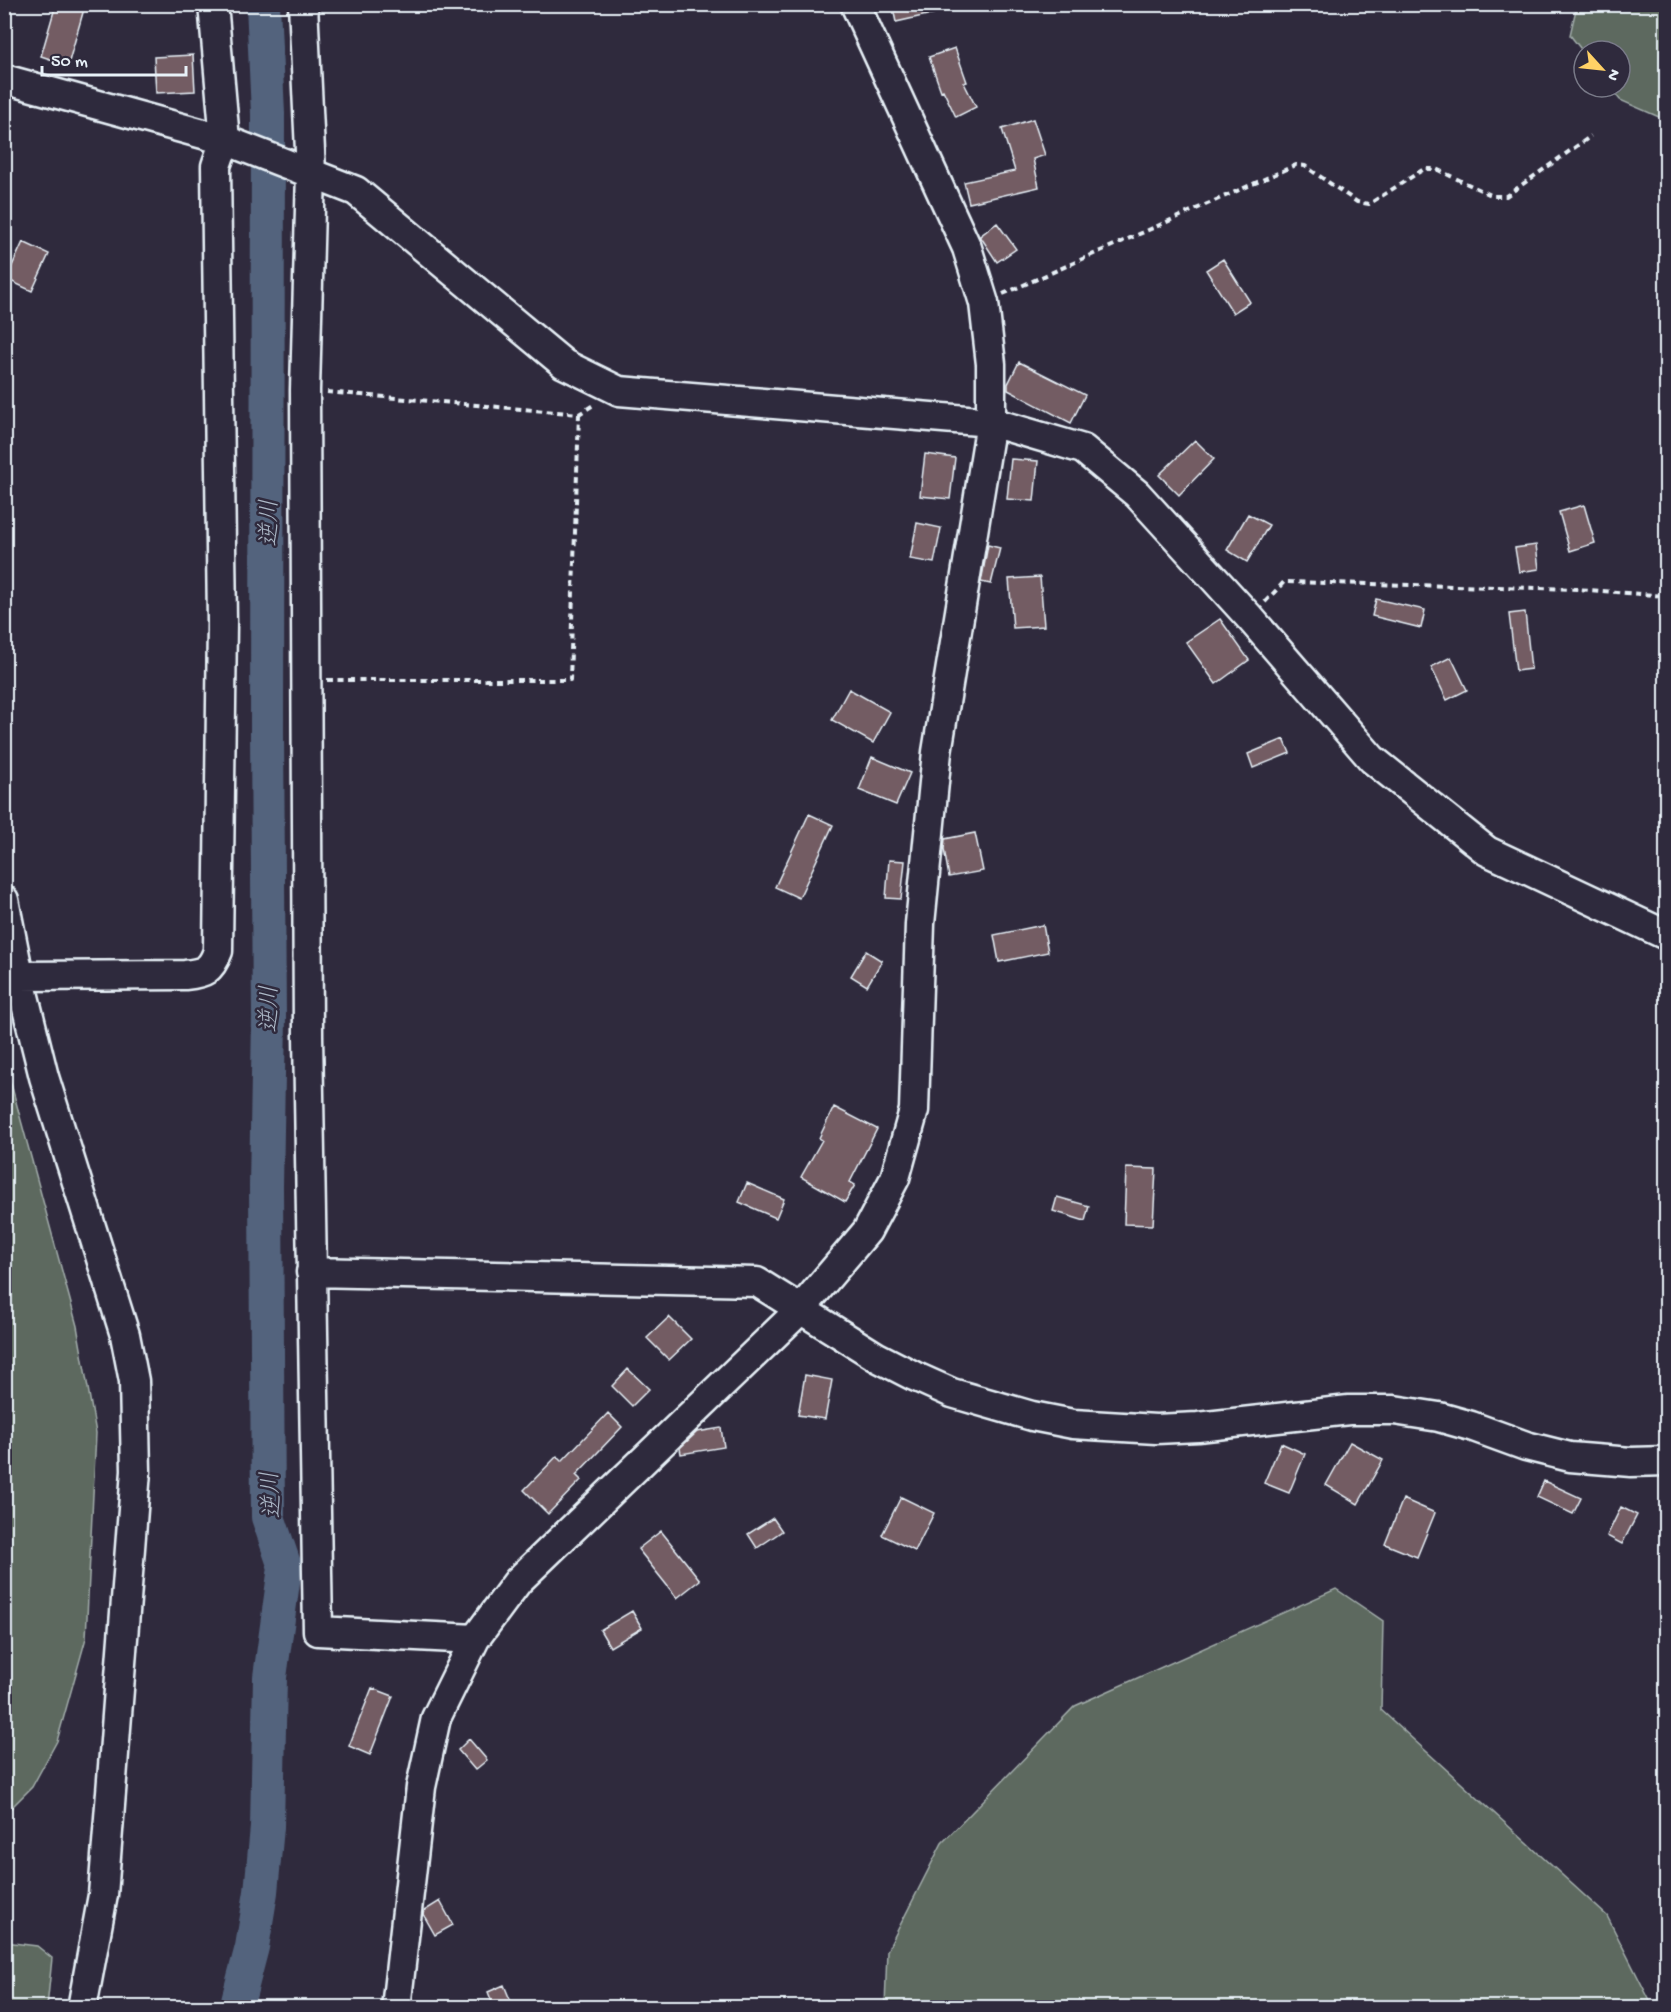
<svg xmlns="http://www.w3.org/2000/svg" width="1671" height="2012" viewBox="0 0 1671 2012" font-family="'Gochi Hand','Klee One',sans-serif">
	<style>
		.green { fill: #5d695e; stroke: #a2adab; stroke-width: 1.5 }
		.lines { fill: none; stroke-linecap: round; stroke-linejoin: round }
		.river { stroke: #52637d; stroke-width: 34 }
		.building { fill: #735c63; stroke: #e8f1f8; stroke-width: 1.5 }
		.minor-casing { stroke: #e8f1f8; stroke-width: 33 }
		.path { stroke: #e8f1f8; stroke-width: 4; stroke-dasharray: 6 4.5; stroke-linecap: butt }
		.minor { stroke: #2f2a3d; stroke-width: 28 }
		.labels { text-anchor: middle; stroke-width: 5; stroke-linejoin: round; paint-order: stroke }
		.water-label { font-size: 24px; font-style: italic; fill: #acb8c7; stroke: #2f2a3d }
	</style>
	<rect width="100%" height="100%" fill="#2f2a3d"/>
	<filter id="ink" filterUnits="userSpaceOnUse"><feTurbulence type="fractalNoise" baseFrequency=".0167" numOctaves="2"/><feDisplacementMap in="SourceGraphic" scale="12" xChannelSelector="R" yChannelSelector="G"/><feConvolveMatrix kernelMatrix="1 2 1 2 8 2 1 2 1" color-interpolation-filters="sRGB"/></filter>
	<g filter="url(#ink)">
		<path class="green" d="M 1577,5 L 1666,5 L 1666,120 L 1620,100 L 1610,87 L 1620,87 L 1620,51 L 1584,51 L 1584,53 L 1570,35 Z
			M 4,1058 L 77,1326 L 96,1433 L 86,1638 L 57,1741 L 32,1787 L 5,1814 Z
			M 1336,1589 L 1383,1621 L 1381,1710 L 1607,1916 L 1653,2007 L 885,2007 L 887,1951 L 942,1843 L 1075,1706 Z
			M 5,1942 L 37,1946 L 52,1958 L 47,2007 L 5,2007 Z"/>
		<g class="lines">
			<path class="river" d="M 236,2008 L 252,1947 L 261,1892 L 267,1827 L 270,1677 L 285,1567 L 268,1517 L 266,1186 L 269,1018 L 267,733 L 268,114 L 263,4"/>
		</g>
		<path class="building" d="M 56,4 L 69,4 L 84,9 L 68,65 L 41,56 Z
			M 892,4 L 944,4 L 945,11 L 896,22 Z
			M 955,48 L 967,82 L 964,83 L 976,107 L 956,117 L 943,90 L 941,91 L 929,57 Z
			M 193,55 L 195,91 L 156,93 L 154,57 Z
			M 1033,119 L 1045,155 L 1033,159 L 1039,187 L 969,203 L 964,182 L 1015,171 L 1002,129 Z
			M 997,223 L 1016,249 L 997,262 L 980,236 Z
			M 23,242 L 49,254 L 32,291 L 6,279 Z
			M 1223,259 L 1250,302 L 1233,313 L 1206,270 Z
			M 1019,362 L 1085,395 L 1071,423 L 1008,390 L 1008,384 Z
			M 1195,440 L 1214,459 L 1179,495 L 1159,475 Z
			M 925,454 L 955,458 L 950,499 L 920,496 Z
			M 1011,459 L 1038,461 L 1034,501 L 1007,499 Z
			M 1584,505 L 1595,543 L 1570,551 L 1559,512 Z
			M 1248,514 L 1269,525 L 1247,562 L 1227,550 Z
			M 917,523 L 941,528 L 934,563 L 910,559 Z
			M 988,545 L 1000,548 L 991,584 L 981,582 Z
			M 1536,545 L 1539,569 L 1519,572 L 1515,548 Z
			M 1040,577 L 1044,626 L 1013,628 L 1009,579 Z
			M 1376,599 L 1425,610 L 1421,628 L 1372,616 Z
			M 1525,612 L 1531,669 L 1516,671 L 1509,614 Z
			M 1220,619 L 1249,660 L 1216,684 L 1186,642 Z
			M 1451,657 L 1467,690 L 1447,700 L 1431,667 Z
			M 849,689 L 890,712 L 873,743 L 832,720 Z
			M 1284,739 L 1290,753 L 1253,768 L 1248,754 Z
			M 872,757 L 910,773 L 896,805 L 859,790 Z
			M 809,814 L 833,825 L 799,898 L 775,887 Z
			M 975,833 L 983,871 L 949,877 L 944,849 L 945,839 Z
			M 889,860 L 905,861 L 901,899 L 886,898 Z
			M 1043,925 L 1048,952 L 999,962 L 994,935 Z
			M 866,951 L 882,961 L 867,986 L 851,976 Z
			M 834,1107 L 877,1129 L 850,1182 L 855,1185 L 845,1202 L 801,1177 L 822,1140 L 819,1138 Z
			M 1126,1168 L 1156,1169 L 1153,1225 L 1124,1224 Z
			M 747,1183 L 784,1199 L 776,1218 L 739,1202 Z
			M 1057,1197 L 1089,1206 L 1085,1221 L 1053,1211 Z
			M 669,1317 L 691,1339 L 669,1360 L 647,1338 Z
			M 628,1369 L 649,1389 L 632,1406 L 612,1386 Z
			M 805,1375 L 832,1380 L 825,1419 L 798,1415 Z
			M 608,1413 L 622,1427 L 576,1475 L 581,1480 L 548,1514 L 524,1490 L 557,1456 L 562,1461 Z
			M 721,1428 L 724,1447 L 681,1454 L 680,1448 L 697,1432 Z
			M 1350,1442 L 1383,1460 L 1358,1504 L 1326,1485 Z
			M 1281,1443 L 1305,1454 L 1289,1493 L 1264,1483 Z
			M 1544,1481 L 1581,1498 L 1573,1514 L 1537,1497 Z
			M 901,1497 L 934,1513 L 915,1551 L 882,1535 Z
			M 1403,1499 L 1435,1513 L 1417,1557 L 1385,1544 Z
			M 1621,1507 L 1637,1515 L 1622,1544 L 1607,1536 Z
			M 773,1518 L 782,1531 L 757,1548 L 748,1534 Z
			M 661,1531 L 700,1580 L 677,1598 L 638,1549 Z
			M 632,1611 L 642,1628 L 610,1647 L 600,1630 Z
			M 372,1688 L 393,1696 L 370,1755 L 349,1746 Z
			M 469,1739 L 487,1760 L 475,1770 L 458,1750 Z
			M 440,1901 L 453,1925 L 435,1935 L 423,1914 L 424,1911 Z
			M 504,1985 L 513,2007 L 494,2007 L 488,1992 Z"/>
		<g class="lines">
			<g class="minor-casing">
				<path id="minor" d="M 303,4 L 311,172 L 305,390 L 308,1035 L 318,1631 L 475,1639
					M 4,79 L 225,140 L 356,191 L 564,364 L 619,391 L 991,422 L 1083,449 L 1137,494 L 1250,618 L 1372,759 L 1487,851 L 1666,935
					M 4,900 L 19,976 L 44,1077 L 125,1335 L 134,1381 L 136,1471 L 103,1895 L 82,2008
					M 19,976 L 185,975 C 205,973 211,970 218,951 L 222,622 L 216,166 L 225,140 L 213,4
					M 311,1272 L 757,1282 L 877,1357 L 914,1376 L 952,1393 L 1032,1416 L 1073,1424 L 1156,1429 L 1198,1427 L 1349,1410 L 1394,1410 L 1439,1417 L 1471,1426 L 1526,1446 L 1570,1457 L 1631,1462 L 1666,1461
					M 396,2008 L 421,1787 L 436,1718 L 475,1639 L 518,1581 L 800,1310 L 867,1231 L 895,1178 L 914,1110 L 920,924 L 937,752 L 991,422 L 991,364 L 984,303 L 967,248 L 855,4"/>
			</g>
			<path class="path" d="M 1003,294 L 1296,165 L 1305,166 L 1357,202 L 1369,204 L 1424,169 L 1436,169 L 1493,196 L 1506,196 L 1591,136
				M 327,392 L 579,414 L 595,404
				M 1265,602 L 1284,582 L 1577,589 L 1666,596
				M 327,680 L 570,680 L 579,414"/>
			<use href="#minor" class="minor"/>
		</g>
	</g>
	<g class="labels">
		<g class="water-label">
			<text transform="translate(268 523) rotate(-90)" y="8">逆川</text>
			<text transform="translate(268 1009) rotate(-90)" y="8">逆川</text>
			<text transform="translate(270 1495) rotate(-94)" y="8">逆川</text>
		</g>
	</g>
	<rect width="1671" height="2012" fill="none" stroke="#2f2a3d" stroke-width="24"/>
	<rect x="12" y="12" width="1647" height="1988" fill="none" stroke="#e8f1f8" stroke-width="2" filter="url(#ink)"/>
	<g transform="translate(1602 69) rotate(117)"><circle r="28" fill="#2f2a3d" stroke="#797a88" stroke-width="1.5"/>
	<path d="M0-4.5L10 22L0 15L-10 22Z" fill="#ffd166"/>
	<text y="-9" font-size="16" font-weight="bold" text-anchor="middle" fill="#e8f1f8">N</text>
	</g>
	<path d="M42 66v9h144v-9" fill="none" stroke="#e8f1f8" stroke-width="3"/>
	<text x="51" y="66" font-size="18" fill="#e8f1f8" stroke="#2f2a3d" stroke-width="4.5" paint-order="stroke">50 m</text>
</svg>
